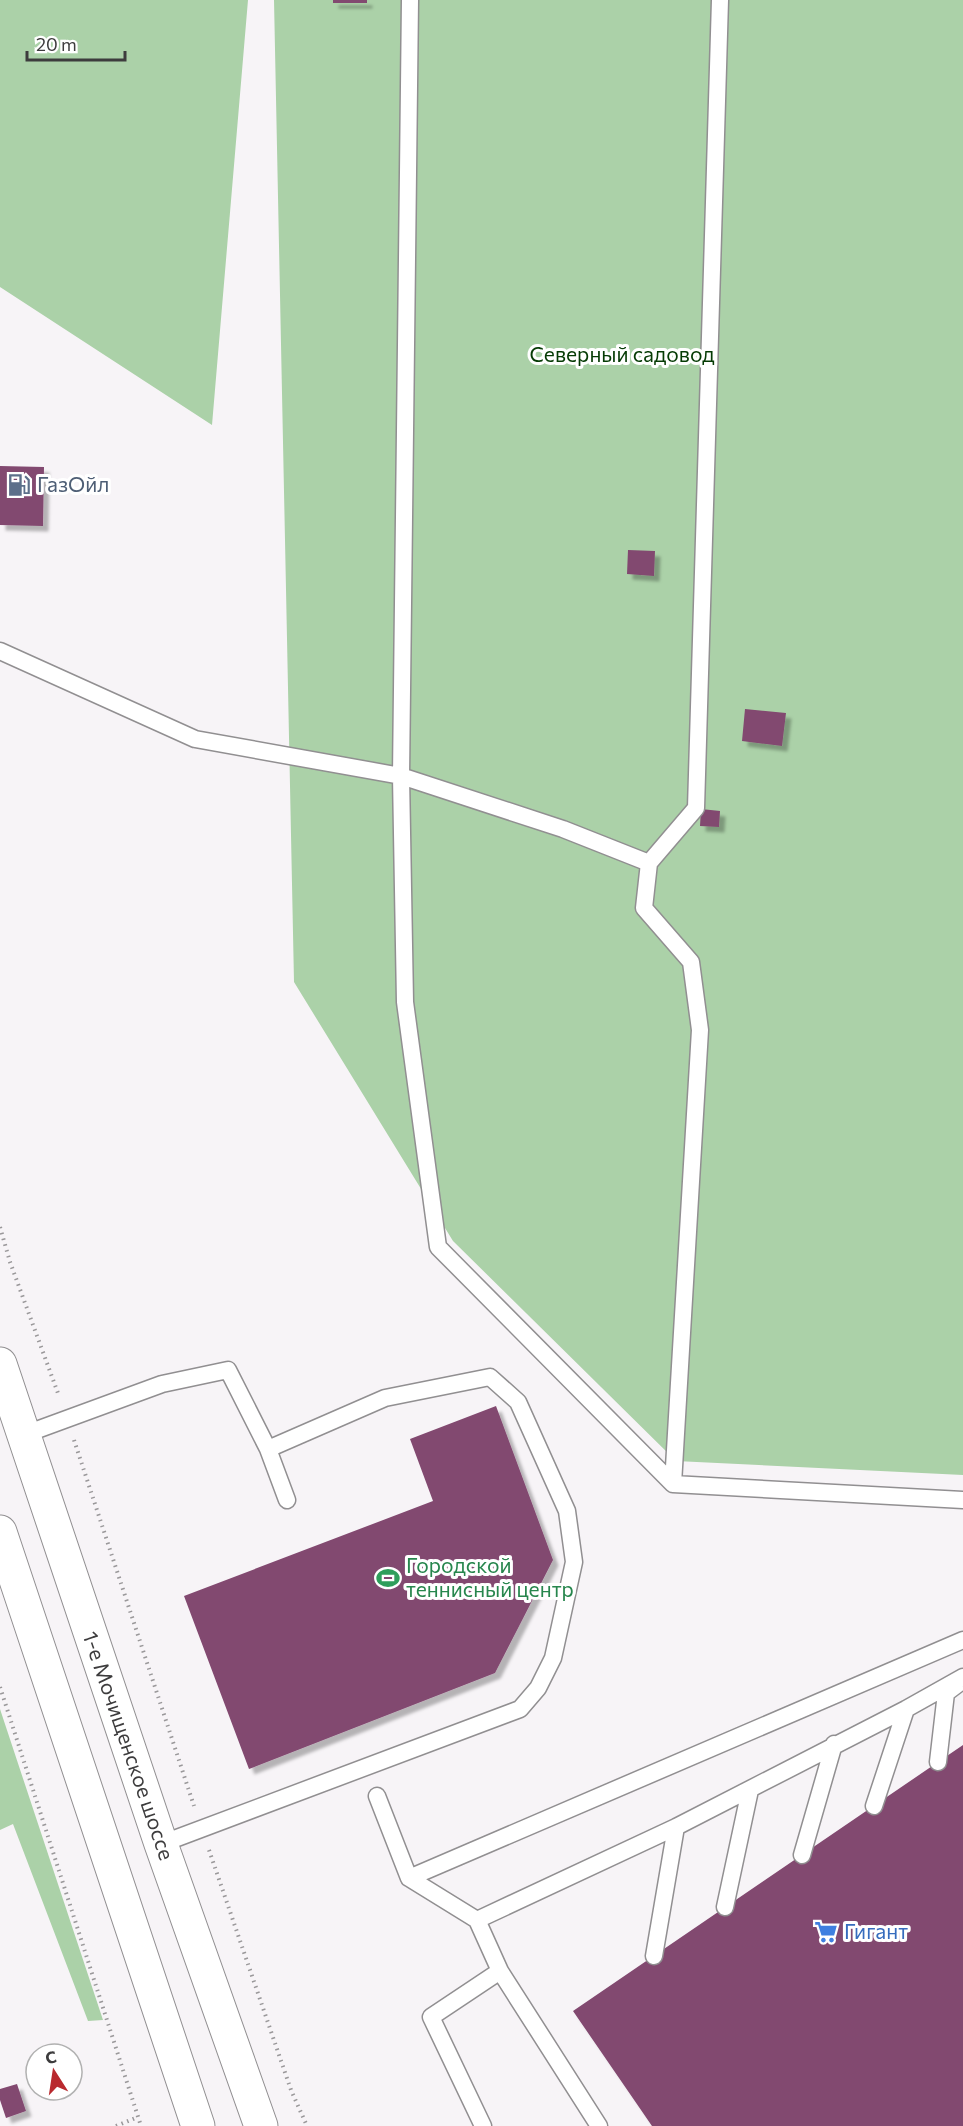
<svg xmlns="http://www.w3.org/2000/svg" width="963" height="2126" viewBox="0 0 963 2126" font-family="Commissioner,sans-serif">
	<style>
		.green { fill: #abd1a8 }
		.building { fill: #824970; filter: url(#shadow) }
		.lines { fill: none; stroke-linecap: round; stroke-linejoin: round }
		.lane-casing { stroke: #918f91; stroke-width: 19 }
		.primary-casing { stroke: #918f91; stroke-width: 35 }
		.path { stroke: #9a989a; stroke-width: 4; stroke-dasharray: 1.5 4.5; stroke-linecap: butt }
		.lane { stroke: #fff; stroke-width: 16 }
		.primary { stroke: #fff; stroke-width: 33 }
		.labels { text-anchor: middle; stroke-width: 6; stroke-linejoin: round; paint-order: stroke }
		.park-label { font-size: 21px; fill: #053b04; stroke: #fff }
		.service-label { font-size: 21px; fill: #4e5e75; stroke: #fff; text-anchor: start }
		.leisure-label { font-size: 21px; fill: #27864d; stroke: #fff; text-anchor: start }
		.street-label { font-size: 21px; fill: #3d3c3d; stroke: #fff }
		.shop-label { font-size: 21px; fill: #366cbe; stroke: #fff; text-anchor: start }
	</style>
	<defs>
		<filter id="shadow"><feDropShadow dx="5.5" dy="5.5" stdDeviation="1.5" flood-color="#0004"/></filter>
	</defs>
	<rect width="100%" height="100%" fill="#f7f4f7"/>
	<path class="green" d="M 0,0 L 248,0 L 212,425 L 0,287 Z
		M 274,0 L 963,0 L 963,1475 L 676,1461 L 453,1241 L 294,982 Z
		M 0,1709 L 103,2020 L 88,2021 L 13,1824 L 0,1830 Z"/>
	<path class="building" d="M 333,0 L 367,0 L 367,3 L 333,3 Z
		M 0,466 L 44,467 L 43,526 L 0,525 Z
		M 628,550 L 655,551 L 654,576 L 627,574 Z
		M 745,709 L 786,713 L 782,746 L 742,741 Z
		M 701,809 L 720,811 L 719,827 L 700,826 Z
		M 496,1406 L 553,1560 L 495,1673 L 249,1769 L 184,1596 L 433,1501 L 410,1439 Z
		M 963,1745 L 963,2126 L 652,2126 L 573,2011 Z
		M 17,2084 L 26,2111 L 6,2118 L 0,2100 L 0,2089 Z"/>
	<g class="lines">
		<g class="lane-casing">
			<path id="lane" d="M 410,0 L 401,776 L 405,1002 L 438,1247 L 673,1484 L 963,1500
				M 0,651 L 195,739 L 401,776 L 563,829 L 649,863
				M 23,1435 L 162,1384 L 228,1370 L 268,1449 L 287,1500
				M 673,1484 L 700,1030 L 691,962 L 644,908 L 649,863 L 696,808 L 720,0
				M 938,1762 L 946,1693 L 958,1684
				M 377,1796 L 409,1878
				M 874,1806 L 906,1709
				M 161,1844 L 520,1709 L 538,1688 L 553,1658 L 574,1562 L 567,1511 L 518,1402 L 490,1377 L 385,1398 L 268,1449
				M 802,1855 L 834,1744
				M 725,1907 L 750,1790
				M 477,1920 L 676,1827 L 906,1709 L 963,1677
				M 654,1956 L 676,1827
				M 483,2126 L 431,2017 L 500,1971
				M 599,2126 L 500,1971 L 477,1920 L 409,1878 L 963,1640"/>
		</g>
		<g class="primary-casing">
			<path id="primary" d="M 0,1364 L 161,1844 L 261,2126
				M 0,1532 L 198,2126"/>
		</g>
		<path class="path" d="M 0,1227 L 10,1262 L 59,1396
			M 74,1440 L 194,1806
			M 0,1687 L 141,2126
			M 209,1850 L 291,2090 L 307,2126
			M 116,2126 L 138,2117"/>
		<use href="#lane" class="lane"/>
		<use href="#primary" class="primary"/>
	</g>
	<defs>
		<g id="fuel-bare" transform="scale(1.8)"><path d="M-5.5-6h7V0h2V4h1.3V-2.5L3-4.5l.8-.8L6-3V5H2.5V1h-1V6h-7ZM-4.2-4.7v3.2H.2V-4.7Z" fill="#5c6f8a" stroke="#fff" stroke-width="2.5" paint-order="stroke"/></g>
		<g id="stadium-bare" transform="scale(1.8)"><path d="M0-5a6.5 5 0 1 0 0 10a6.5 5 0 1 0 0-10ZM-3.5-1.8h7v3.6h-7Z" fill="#2e9e5b" stroke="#fff" stroke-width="2.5" paint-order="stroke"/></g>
		<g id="supermarket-bare" transform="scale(1.8)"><path d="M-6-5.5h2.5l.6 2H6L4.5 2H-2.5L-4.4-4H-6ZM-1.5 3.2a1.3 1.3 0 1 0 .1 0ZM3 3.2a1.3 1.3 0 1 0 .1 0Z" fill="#3f7fe0" stroke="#fff" stroke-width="2.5" paint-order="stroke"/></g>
	</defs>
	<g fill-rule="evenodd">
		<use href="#fuel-bare" x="19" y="485"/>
		<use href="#stadium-bare" x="388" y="1578"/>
		<use href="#supermarket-bare" x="826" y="1932"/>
	</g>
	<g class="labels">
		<g class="park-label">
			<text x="622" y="362">Северный садовод</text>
		</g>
		<g class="service-label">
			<text x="37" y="492">ГазОйл</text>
		</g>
		<g class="leisure-label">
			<text x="406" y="1573">Городской<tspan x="406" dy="24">теннисный центр</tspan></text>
		</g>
		<g class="street-label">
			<text transform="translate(128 1746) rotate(71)" y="7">1-е Мочищенское шоссе</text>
		</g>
		<g class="shop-label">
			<text x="844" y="1939">Гигант</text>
		</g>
	</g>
	<g transform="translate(54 2072) rotate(348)"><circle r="28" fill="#ffffff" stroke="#b1b1b1" stroke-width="1.5"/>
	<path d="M0-4.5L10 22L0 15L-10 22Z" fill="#b9292e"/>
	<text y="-9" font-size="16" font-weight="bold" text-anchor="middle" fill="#3d3c3d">С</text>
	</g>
	<path d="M27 51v9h98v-9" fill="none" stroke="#3d3c3d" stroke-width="3"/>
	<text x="36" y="51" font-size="18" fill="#3d3c3d" stroke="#ffffff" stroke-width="4.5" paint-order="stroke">20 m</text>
</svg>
